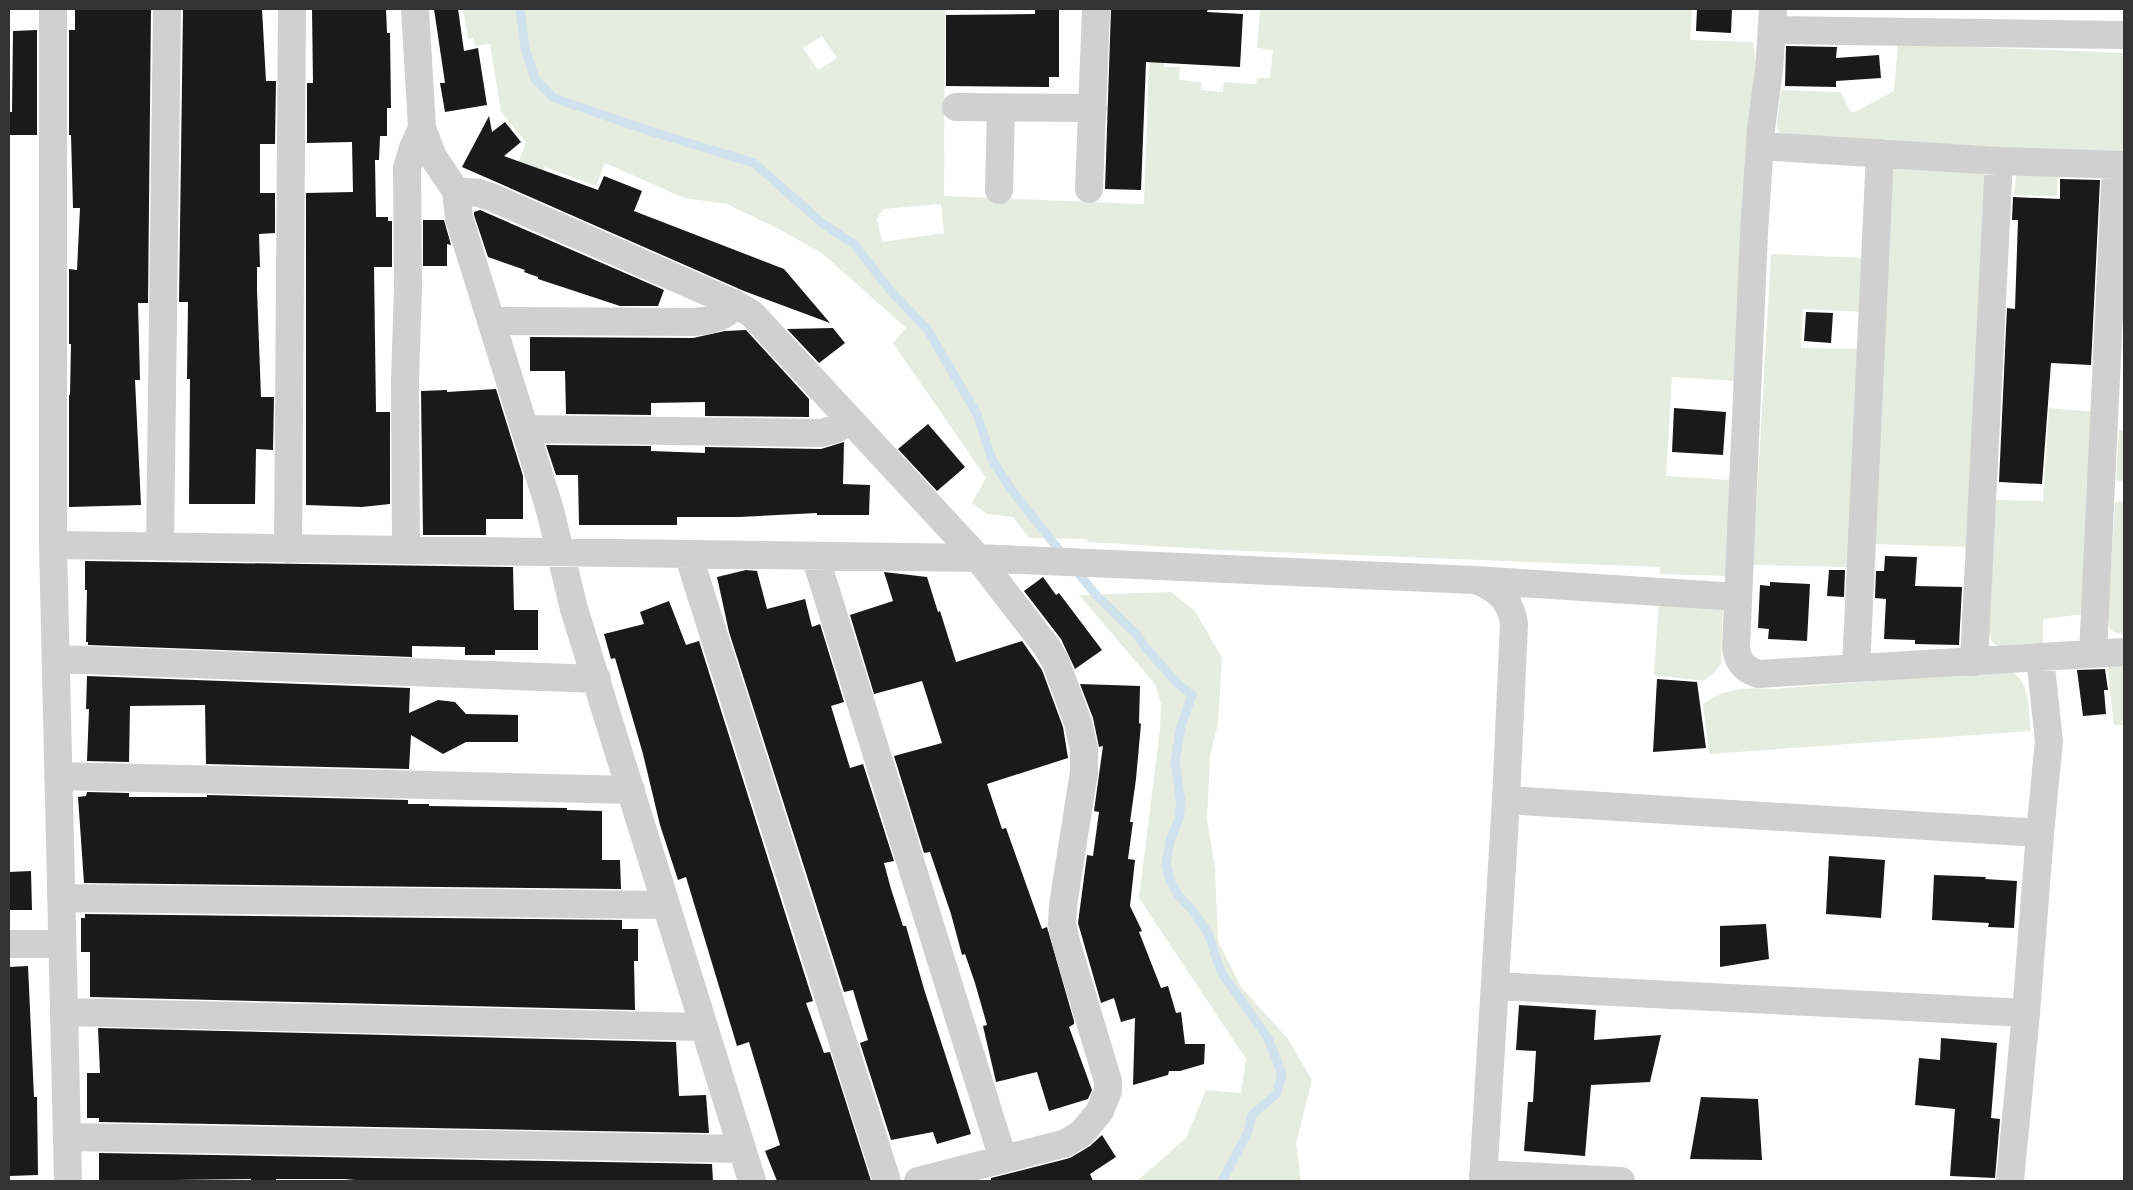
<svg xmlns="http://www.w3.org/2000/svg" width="2133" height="1190" viewBox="0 0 2133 1190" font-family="Karla,sans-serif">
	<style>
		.green { fill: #e6ecdf; fill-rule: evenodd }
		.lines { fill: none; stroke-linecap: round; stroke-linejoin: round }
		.stream { stroke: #cfe2ee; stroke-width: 9 }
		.building { fill: #1a1a1a }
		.street { stroke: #d0d0d0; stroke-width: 28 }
	</style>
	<rect width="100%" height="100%" fill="#fff"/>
	<path class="green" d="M 463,9 L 945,9 L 944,196 L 1144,204 L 1151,9 L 1167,9 L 1164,67 L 1180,67 L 1179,80 L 1201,82 L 1201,90 L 1223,92 L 1224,82 L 1256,84 L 1257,78 L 1270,78 L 1273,50 L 1257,48 L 1260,9 L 1258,9 L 1692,9 L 1690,40 L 1753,42 L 1757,72 L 1738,381 L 1672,377 L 1666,476 L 1731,480 L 1726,576 L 1660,574 L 1660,567 L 1222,550 L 1088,542 L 1087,539 L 1029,538 L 1013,517 L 987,514 L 972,503 L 986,478 L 893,343 L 906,328 L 823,254 L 781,230 L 727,204 L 684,198 L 605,163 L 596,186 L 545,167 L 537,189 L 512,179 L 526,142 L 501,112 L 490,44 L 475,46 L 473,38 L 468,39 ZM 822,36 L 837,58 L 818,70 L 803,48 ZM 941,204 L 944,233 L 882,242 L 877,219 L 883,209 Z
		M 1898,44 L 2124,53 L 2124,154 L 1779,135 L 1777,123 L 1781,90 L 1841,92 L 1850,111 L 1855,112 L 1894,91 Z
		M 1893,167 L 1985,172 L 1970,547 L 1871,544 Z
		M 2058,173 L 2057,196 L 2014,195 L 2016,174 Z
		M 1771,254 L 1868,258 L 1865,312 L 1803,309 L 1801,348 L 1862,349 L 1849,567 L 1753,565 Z
		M 2049,408 L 2095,412 L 2084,614 L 2043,619 L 2043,643 L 1998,646 L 1993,643 L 1989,633 L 1996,500 L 2043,501 Z
		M 2119,430 L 2124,430 L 2124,481 L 2116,481 Z
		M 2124,501 L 2124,634 L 2115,633 L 2110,629 L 2108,617 L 2115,502 Z
		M 1171,592 L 1195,611 L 1222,658 L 1218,723 L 1210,756 L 1207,819 L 1215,868 L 1218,941 L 1241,987 L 1288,1039 L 1312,1080 L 1296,1143 L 1301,1181 L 1137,1181 L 1186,1138 L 1206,1090 L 1241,1093 L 1246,1059 L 1139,898 L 1160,729 L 1161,704 L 1155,684 L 1079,595 Z
		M 1659,600 L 1723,604 L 1721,664 L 1714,673 L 1703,681 L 1654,675 Z
		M 2124,662 L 2124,725 L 2114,725 L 2107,664 Z
		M 2005,671 C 2031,673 2028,711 2031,731 L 1709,754 L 1703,704 C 1725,688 1747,687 1773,689 Z"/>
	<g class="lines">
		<path class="stream" d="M 520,9 L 525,48 L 535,79 L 554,98 L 650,131 L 754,163 L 822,223 L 855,245 L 889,289 L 927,329 L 977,414 L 992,460 L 1013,492 L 1064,556
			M 1074,568 L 1097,596 L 1137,635 L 1145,647 L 1177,683 L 1192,695 L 1181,726 L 1175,762 L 1181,803 L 1179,819 L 1170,841 L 1166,864 L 1170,880 L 1178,895 L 1194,912 L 1208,933 L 1221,972 L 1268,1038 L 1282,1074 L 1277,1093 L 1252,1115 L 1248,1132 L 1222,1181"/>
	</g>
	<path class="building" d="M 75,9 L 151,9 L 148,303 L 138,303 L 140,380 L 135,380 L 141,505 L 69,507 L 69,395 L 70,395 L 71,344 L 69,344 L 69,269 L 77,270 L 80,208 L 73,208 L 71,135 L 69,135 L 69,30 L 75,30 Z
		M 183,9 L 262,9 L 266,81 L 276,81 L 275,144 L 260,144 L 260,193 L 275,193 L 275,233 L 259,234 L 260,267 L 257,267 L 257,290 L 261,397 L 274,397 L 273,450 L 256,449 L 255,504 L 189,504 L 190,379 L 187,379 L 188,302 L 179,302 Z
		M 312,9 L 386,9 L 387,33 L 390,33 L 391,108 L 387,108 L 387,136 L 380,136 L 379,160 L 375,160 L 376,217 L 388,217 L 388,221 L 392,221 L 392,267 L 374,267 L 376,412 L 390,412 L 390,504 L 362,507 L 306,505 L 306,193 L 353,192 L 352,142 L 307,143 L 307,83 L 313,83 Z
		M 434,9 L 458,9 L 464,51 L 478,48 L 487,105 L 445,112 L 440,83 L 445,83 Z
		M 1035,9 L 1059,9 L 1059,77 L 1049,77 L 1049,87 L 946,86 L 946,15 L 1035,14 Z
		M 1111,9 L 1208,9 L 1207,12 L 1243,14 L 1240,67 L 1146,62 L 1141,190 L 1105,189 Z
		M 1697,9 L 1732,9 L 1731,33 L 1696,31 Z
		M 37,30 L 37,135 L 9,135 L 9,112 L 12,112 L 13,31 Z
		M 1786,46 L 1837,47 L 1836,58 L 1879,55 L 1881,78 L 1836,81 L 1836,87 L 1785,86 Z
		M 489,116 L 492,132 L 505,122 L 521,142 L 504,156 L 598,190 L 604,176 L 642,191 L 634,211 L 784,269 L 830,323 L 744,291 L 462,167 Z
		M 2060,179 L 2100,180 L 2091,365 L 2051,363 L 2042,484 L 1999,482 L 2007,308 L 2015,309 L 2018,220 L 2012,220 L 2013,197 L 2060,199 Z
		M 480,210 L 664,290 L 658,306 L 620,306 L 538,279 L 538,277 L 524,272 L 525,270 L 488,257 L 474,215 L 474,212 Z
		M 423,220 L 444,220 L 451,245 L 447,244 L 447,266 L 423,266 Z
		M 1806,312 L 1833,313 L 1831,343 L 1804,341 Z
		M 833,328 L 845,343 L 819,363 L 787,329 Z
		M 746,330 L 809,399 L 809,417 L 705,416 L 705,402 L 651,403 L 651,415 L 566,414 L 565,371 L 530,371 L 530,337 L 693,338 L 725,331 Z
		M 496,389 L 523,476 L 523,519 L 486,519 L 486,535 L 423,535 L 421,391 L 447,390 L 447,392 Z
		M 1674,408 L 1726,412 L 1723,455 L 1672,452 Z
		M 928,424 L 965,467 L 937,491 L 898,449 Z
		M 844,442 L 843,484 L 870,485 L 869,515 L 817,515 L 817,513 L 739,517 L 677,517 L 677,525 L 579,525 L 578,475 L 556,475 L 546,445 L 651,446 L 651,451 L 705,453 L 705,447 L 821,449 Z
		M 1885,556 L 1917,557 L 1915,586 L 1962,587 L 1959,645 L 1915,644 L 1915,640 L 1884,639 L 1886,599 L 1875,598 L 1876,571 L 1884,571 Z
		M 85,561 L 513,567 L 514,610 L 538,610 L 538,650 L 495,650 L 495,655 L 465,655 L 465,647 L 412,646 L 412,657 L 88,645 L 88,642 L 86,642 L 87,590 L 85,590 Z
		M 746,570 L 757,571 L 767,609 L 805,599 L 812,627 L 820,624 L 844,702 L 831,706 L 850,768 L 863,764 L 894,861 L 884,863 L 891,889 L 903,926 L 906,926 L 924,989 L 971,1134 L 937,1144 L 933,1132 L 891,1140 L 860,1043 L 868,1040 L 853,990 L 844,992 L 729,632 L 717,577 Z
		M 1829,570 L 1845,570 L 1844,597 L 1827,596 Z
		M 884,572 L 927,577 L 938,612 L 940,611 L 956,662 L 1022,641 L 1042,670 L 1063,727 L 1068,758 L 987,784 L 1002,829 L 1006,828 L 1042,929 L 1047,927 L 1074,1021 L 1074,1024 L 1069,1027 L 1092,1090 L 1088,1099 L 1049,1111 L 1037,1072 L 996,1082 L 983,1026 L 987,1025 L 975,983 L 965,954 L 962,955 L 951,914 L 930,852 L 924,853 L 894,756 L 942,743 L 922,681 L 874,694 L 850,615 L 893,601 Z
		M 1043,577 L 1056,595 L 1059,593 L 1102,650 L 1075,669 L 1061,639 L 1024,591 Z
		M 1770,582 L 1810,584 L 1807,641 L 1768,639 L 1769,629 L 1758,628 L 1760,585 L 1770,586 Z
		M 669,601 L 686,645 L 699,641 L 813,1001 L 806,1003 L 824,1053 L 830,1052 L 871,1181 L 777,1181 L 765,1151 L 780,1145 L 749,1042 L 737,1046 L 686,877 L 678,880 L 660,825 L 643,754 L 615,658 L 611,659 L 604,634 L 644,624 L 640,612 Z
		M 2105,669 L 2108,690 L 2104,690 L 2106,714 L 2083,716 L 2077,670 Z
		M 87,676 L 410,688 L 409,713 L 438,700 L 455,702 L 466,714 L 518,715 L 518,742 L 466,742 L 443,754 L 411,735 L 409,769 L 206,764 L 205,705 L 130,706 L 129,762 L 87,761 L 89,709 L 86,709 Z
		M 1657,679 L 1697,682 L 1706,748 L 1653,752 Z
		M 1080,684 L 1140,686 L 1139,723 L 1141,724 L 1136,779 L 1130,822 L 1133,822 L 1128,859 L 1135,860 L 1130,906 L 1142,931 L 1139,932 L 1161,988 L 1168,986 L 1176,1013 L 1181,1012 L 1185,1044 L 1205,1044 L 1204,1064 L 1180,1071 L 1169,1071 L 1168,1075 L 1133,1085 L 1135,1018 L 1121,1022 L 1114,998 L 1101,1003 L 1078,923 L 1087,855 L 1093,856 L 1099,812 L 1094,811 L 1103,746 L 1099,747 L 1093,718 Z
		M 87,792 L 129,793 L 129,797 L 207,797 L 207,795 L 408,800 L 408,804 L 429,804 L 429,806 L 567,808 L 567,810 L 602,811 L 602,860 L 620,860 L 621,889 L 84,883 L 78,797 L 86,796 Z
		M 1829,856 L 1885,860 L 1881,918 L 1826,914 Z
		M 31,871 L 32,910 L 9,910 L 9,872 Z
		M 1934,875 L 1986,877 L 1985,879 L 2017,881 L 2014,928 L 1988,927 L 1989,923 L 1932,920 Z
		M 85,914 L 622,920 L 622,929 L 638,929 L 638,961 L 634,961 L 635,1010 L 90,997 L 90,952 L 81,952 L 81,918 L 85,918 Z
		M 1766,924 L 1769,959 L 1720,967 L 1720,926 Z
		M 28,966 L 34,1097 L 37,1097 L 38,1175 L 9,1176 L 9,967 Z
		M 1519,1005 L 1596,1010 L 1594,1040 L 1661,1035 L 1650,1082 L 1591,1085 L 1585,1156 L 1524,1151 L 1528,1102 L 1533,1102 L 1536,1051 L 1516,1050 Z
		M 98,1028 L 676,1042 L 679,1096 L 706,1095 L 709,1133 L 99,1122 L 99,1118 L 87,1118 L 87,1073 L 100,1073 Z
		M 1941,1038 L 1997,1043 L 1991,1118 L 2000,1119 L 1995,1178 L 1950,1176 L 1955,1109 L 1915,1105 L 1919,1058 L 1940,1060 Z
		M 1701,1097 L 1758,1099 L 1762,1160 L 1690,1159 Z
		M 1102,1135 L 1116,1157 L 1090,1174 L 1093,1181 L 991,1181 L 991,1178 L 1070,1158 L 1090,1146 Z
		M 99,1153 L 712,1164 L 713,1181 L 366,1181 L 344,1179 L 276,1179 L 276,1181 L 251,1181 L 251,1179 L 99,1181 Z"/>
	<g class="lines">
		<path class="street" d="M 53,9 L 53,545 L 68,1181
			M 415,9 L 422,128 L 433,157 L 456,191 L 459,218 L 550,510 L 574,609 L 752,1181
			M 1773,9 L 1769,70 L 1761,129 L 1754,233 L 1736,648 C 1738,663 1745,669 1758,674 L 2124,652
			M 1772,30 L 2124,35
			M 956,107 L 1093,108
			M 1760,146 L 1999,161 L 2124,165
			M 1089,189 L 1096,9
			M 999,190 L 1001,108
			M 456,191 L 479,193 L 491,197 L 735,304 L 752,314 L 978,558 L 1047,647 L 1056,663 L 1078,723 L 1084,749 L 1084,772 L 1063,905 L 1062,924 L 1066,942 L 1108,1081 L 1108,1091 L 1100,1111 L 1082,1133 L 1066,1143 L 918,1181
			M 491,321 L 693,322 C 709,321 725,318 735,304
			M 525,429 L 821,433 L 836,429 L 849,420
			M 53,545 L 978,558 L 1474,580 L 1738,597
			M 160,547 L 167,9
			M 288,549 L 292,9
			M 406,550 L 405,380 L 408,288 L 407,168 L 413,148 L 422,128
			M 688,554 L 887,1181
			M 815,556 L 1003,1159
			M 1478,581 C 1499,590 1511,601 1514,624 L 1506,800 L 1483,1181
			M 2093,654 L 2116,165
			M 2040,658 L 2049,741 L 2040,833
			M 56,659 L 597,679
			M 1974,662 L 1999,161
			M 1856,668 L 1880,153
			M 58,776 L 631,790
			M 1506,800 L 2040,833 L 2026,1013 L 2010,1181
			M 61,898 L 666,905
			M 9,944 L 62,944
			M 1495,986 L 2026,1013
			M 64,1012 L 704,1027
			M 67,1137 L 742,1149
			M 1483,1174 L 1621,1181"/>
	</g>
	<rect width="2133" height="1190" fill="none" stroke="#333333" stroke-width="20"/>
</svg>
